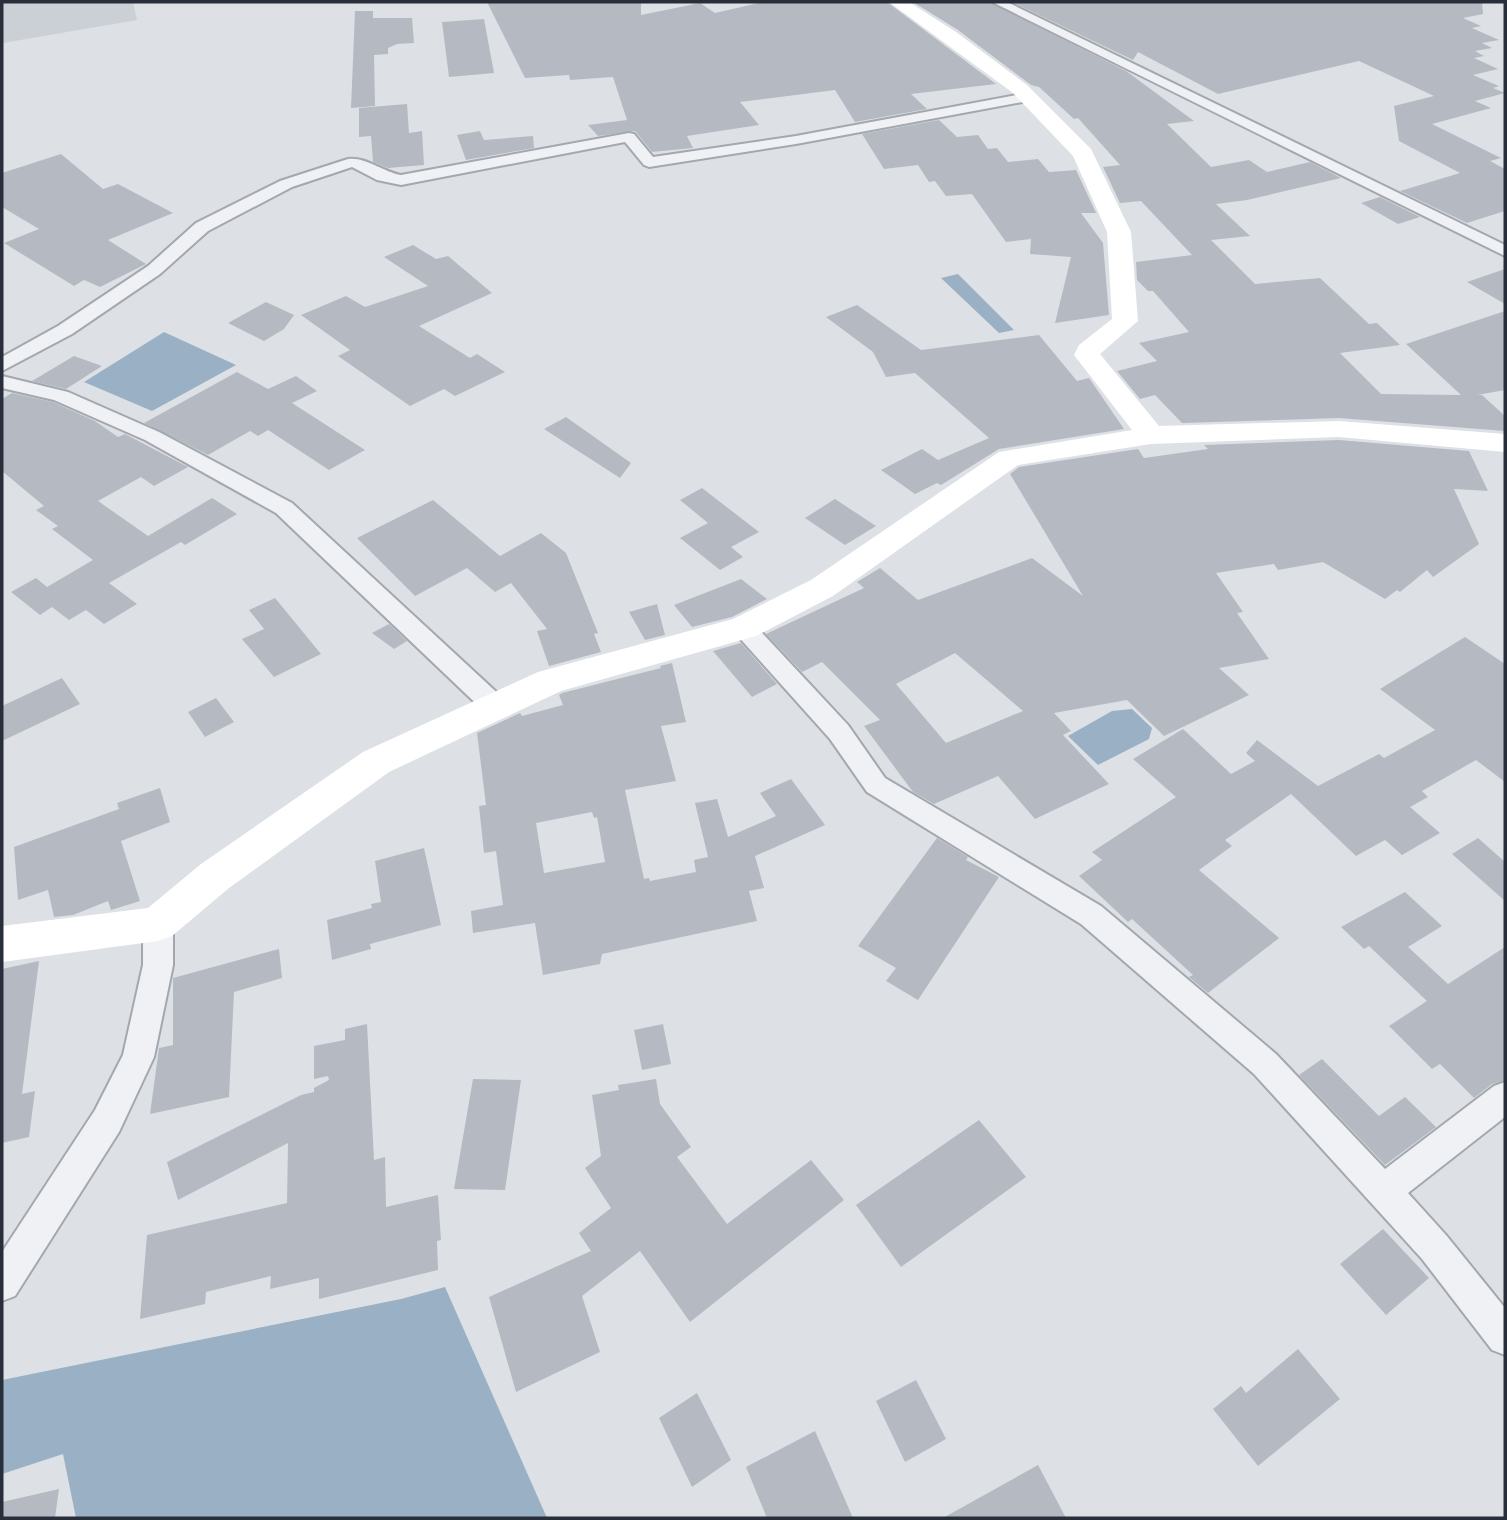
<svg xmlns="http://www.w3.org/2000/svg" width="1507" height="1520" viewBox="0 0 1507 1520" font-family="'Titillium Web',sans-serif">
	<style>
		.built { fill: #cbd0d7 }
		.water { fill: #9ab0c4 }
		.building { fill: #b5bac2; fill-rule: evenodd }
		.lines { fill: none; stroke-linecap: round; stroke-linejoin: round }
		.street-casing { stroke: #a3a8af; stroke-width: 4 }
		.street { fill: #eff1f4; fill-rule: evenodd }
		.secondary { fill: #fff; fill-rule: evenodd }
	</style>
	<rect width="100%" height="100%" fill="#dde1e6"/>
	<path class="built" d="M 2,2 L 133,2 L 137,20 L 3,43 Z"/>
	<path class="water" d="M 958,274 L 1014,330 L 999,333 L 941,278 Z
		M 164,332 L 236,365 L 152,411 L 84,382 Z
		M 1132,709 L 1152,728 L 1149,739 L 1098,765 L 1068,736 L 1112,711 Z
		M 445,1287 L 547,1518 L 76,1518 L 63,1454 L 2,1474 L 2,1380 L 401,1299 Z"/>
	<path class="building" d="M 487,2 L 641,2 L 641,15 L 700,3 L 715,13 L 763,2 L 887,2 L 996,84 L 911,94 L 927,109 L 855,122 L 835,90 L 740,102 L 759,125 L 687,136 L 693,148 L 652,152 L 635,131 L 598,136 L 588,125 L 627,120 L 613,77 L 570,80 L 569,75 L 525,78 Z
		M 913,2 L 990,2 L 1126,71 L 1194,121 L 1167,124 L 1211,167 L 1249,160 L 1267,172 L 1310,162 L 1341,178 L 1247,200 L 1216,204 L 1250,236 L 1211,240 L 1255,284 L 1320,278 L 1369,324 L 1377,323 L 1400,345 L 1340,353 L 1381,394 L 1461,395 L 1406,344 L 1505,311 L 1505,390 L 1477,395 L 1482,395 L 1505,416 L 1505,431 L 1339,418 L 1182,423 L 1155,395 L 1140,399 L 1117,371 L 1157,361 L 1139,343 L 1189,332 L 1153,291 L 1148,291 L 1137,280 L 1136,262 L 1192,255 L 1141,201 L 1120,203 L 1103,167 L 1120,165 L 1078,118 L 1074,119 L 1039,87 L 1031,85 L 958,30 Z
		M 1012,2 L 1482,2 L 1483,14 L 1463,18 L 1481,26 L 1472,28 L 1499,40 L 1482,43 L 1492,48 L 1475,51 L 1484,56 L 1474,58 L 1498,69 L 1473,75 L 1499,86 L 1493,88 L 1505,93 L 1475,101 L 1491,108 L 1432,124 L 1501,158 L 1490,161 L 1505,169 L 1505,211 L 1467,223 L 1400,191 L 1460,173 L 1399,141 L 1394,106 L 1434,96 L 1359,61 L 1218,94 L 1138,52 L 1133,60 Z
		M 355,11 L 373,11 L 373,18 L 412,18 L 414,43 L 397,44 L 388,48 L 388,54 L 374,55 L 375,106 L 351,108 Z
		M 484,19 L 494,73 L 449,77 L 442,22 Z
		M 407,104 L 409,133 L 422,131 L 424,165 L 388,168 L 373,162 L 371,136 L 359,137 L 359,108 Z
		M 939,120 L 957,137 L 978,135 L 988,149 L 997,148 L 1008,162 L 1038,159 L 1049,172 L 1076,170 L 1096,213 L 1081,213 L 1103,243 L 1109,315 L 1055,323 L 1071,257 L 1030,254 L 1031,239 L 1006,242 L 972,194 L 946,196 L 935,181 L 929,182 L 918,165 L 884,169 L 862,134 Z
		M 480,131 L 484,140 L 533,136 L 534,148 L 466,160 L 457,135 Z
		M 61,154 L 103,189 L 118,184 L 173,213 L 108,240 L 146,264 L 100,287 L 84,280 L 74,286 L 4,243 L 39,229 L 2,207 L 2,173 Z
		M 1380,197 L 1420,217 L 1398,224 L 1361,203 Z
		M 413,245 L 436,259 L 448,256 L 492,293 L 419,326 L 470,358 L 477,354 L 505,372 L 455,396 L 444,389 L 410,406 L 338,356 L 350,350 L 301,315 L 346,296 L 365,307 L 428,286 L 384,257 Z
		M 1505,269 L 1505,304 L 1467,282 Z
		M 266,302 L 294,315 L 284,329 L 264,341 L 228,323 Z
		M 857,305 L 921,350 L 1039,335 L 1077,381 L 1089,378 L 1124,429 L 999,449 L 941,485 L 937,483 L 915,494 L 881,470 L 922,449 L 938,460 L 989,438 L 915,373 L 886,377 L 873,352 L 826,317 Z
		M 74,356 L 102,366 L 66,389 L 32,381 Z
		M 237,372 L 268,389 L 296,376 L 317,391 L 292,403 L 365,450 L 329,470 L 268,430 L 258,436 L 250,431 L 208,455 L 144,423 Z
		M 12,393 L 53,402 L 95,421 L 118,437 L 125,434 L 188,467 L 154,486 L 141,477 L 98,501 L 148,536 L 212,498 L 237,514 L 185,545 L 181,542 L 109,583 L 137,604 L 104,624 L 86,610 L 69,620 L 52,607 L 40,615 L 11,592 L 36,578 L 47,587 L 93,560 L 52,529 L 58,526 L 36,510 L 44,506 L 2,471 L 2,399 Z
		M 566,417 L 631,463 L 620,478 L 544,429 Z
		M 1339,440 L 1469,451 L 1488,491 L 1454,489 L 1479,544 L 1433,577 L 1427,570 L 1400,592 L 1397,590 L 1385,599 L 1323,562 L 1278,570 L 1274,564 L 1216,573 L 1243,612 L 1237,613 L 1269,659 L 1219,668 L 1249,695 L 1164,736 L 1127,700 L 1054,713 L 1071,731 L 1063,735 L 1109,784 L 1035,819 L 998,776 L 934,804 L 913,792 L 864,726 L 880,720 L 822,662 L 802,672 L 766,634 L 864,588 L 857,582 L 880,568 L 918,600 L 1032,558 L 1083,596 L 1010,474 L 1019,467 L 1138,449 L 1144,458 L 1208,449 L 1204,445 ZM 955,653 L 1023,711 L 946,743 L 896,684 Z
		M 702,488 L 759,532 L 731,547 L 743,557 L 720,570 L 680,538 L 708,523 L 680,500 Z
		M 835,499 L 876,526 L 845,545 L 805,518 Z
		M 433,500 L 500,556 L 541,533 L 566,553 L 598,633 L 594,634 L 601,652 L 549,666 L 537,631 L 547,629 L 511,583 L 495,592 L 467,568 L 415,596 L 357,538 Z
		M 741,579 L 767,599 L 732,617 L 692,627 L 674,605 Z
		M 275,598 L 321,654 L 274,677 L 242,639 L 264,629 L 249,610 Z
		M 657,604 L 665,635 L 645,640 L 629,612 Z
		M 389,624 L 407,641 L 394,649 L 372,633 Z
		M 1465,637 L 1505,664 L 1505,782 L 1476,760 L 1422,791 L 1428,797 L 1410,807 L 1440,833 L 1402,855 L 1385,840 L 1356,856 L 1291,794 L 1225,840 L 1232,846 L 1199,870 L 1279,938 L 1208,993 L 1189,977 L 1193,975 L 1132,919 L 1128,922 L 1079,876 L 1102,860 L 1092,852 L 1176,797 L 1133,759 L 1183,729 L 1231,774 L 1255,761 L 1246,753 L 1257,740 L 1318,786 L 1379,754 L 1384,758 L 1435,730 L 1380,689 Z
		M 741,643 L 777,684 L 752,697 L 713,651 Z
		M 672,663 L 686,722 L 661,726 L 676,781 L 625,790 L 644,879 L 649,878 L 650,881 L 696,872 L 694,860 L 708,857 L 695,803 L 717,799 L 728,837 L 776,816 L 760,793 L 791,779 L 825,825 L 755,856 L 764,888 L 749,891 L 757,921 L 602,954 L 600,964 L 543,975 L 535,923 L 473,933 L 471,911 L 503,905 L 496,851 L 484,853 L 479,806 L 486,805 L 477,733 L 520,713 L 522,716 L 563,705 L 559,695 L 562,693 L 661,668 L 660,666 ZM 592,812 L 594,818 L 597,817 L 605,862 L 544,873 L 536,823 Z
		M 62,678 L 80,704 L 2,741 L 2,706 Z
		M 216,698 L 234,722 L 205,737 L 188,712 Z
		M 160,788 L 170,822 L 121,841 L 140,901 L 111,910 L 108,901 L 73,915 L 54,917 L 48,890 L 18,900 L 14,847 L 119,809 L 117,803 Z
		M 937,838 L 968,857 L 966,860 L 999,877 L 918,1000 L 886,981 L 896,968 L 858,946 Z
		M 1478,838 L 1505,862 L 1505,901 L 1452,854 Z
		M 424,848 L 441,925 L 370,944 L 371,949 L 332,960 L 327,920 L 372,908 L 371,904 L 381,902 L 375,861 Z
		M 1405,892 L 1442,926 L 1408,947 L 1448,984 L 1505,947 L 1505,1080 L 1492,1084 L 1474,1098 L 1440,1064 L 1432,1069 L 1389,1026 L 1427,1001 L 1369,946 L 1364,949 L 1341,927 Z
		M 279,949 L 282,978 L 234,992 L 229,1097 L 150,1114 L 159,1048 L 173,1045 L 173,978 Z
		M 39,961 L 22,1094 L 35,1091 L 29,1137 L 2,1143 L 2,969 Z
		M 367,1024 L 374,1160 L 385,1157 L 386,1207 L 438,1195 L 441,1240 L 437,1241 L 438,1270 L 319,1299 L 319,1278 L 270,1289 L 271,1276 L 206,1292 L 205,1304 L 140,1319 L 147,1235 L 287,1203 L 288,1143 L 178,1200 L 167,1162 L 301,1095 L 314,1092 L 314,1088 L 329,1080 L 328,1076 L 314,1079 L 314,1046 L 345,1040 L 345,1029 Z
		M 663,1024 L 671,1064 L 642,1070 L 634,1030 Z
		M 1322,1059 L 1379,1116 L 1405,1097 L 1436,1127 L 1385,1165 L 1299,1075 Z
		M 473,1079 L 521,1080 L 505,1190 L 454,1189 Z
		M 656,1079 L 660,1104 L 691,1147 L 677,1157 L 727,1224 L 811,1160 L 844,1200 L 690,1322 L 640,1251 L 582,1296 L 600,1352 L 516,1392 L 489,1297 L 591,1251 L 579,1233 L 611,1208 L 585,1168 L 601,1156 L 592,1095 L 619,1090 L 618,1085 Z
		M 979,1120 L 1026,1177 L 901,1267 L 856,1205 Z
		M 1383,1229 L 1429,1278 L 1386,1315 L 1340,1264 Z
		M 1298,1349 L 1340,1399 L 1258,1466 L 1213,1409 L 1241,1386 L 1246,1393 Z
		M 916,1380 L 946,1439 L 905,1462 L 876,1401 Z
		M 697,1393 L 731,1460 L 692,1487 L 659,1418 Z
		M 815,1431 L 853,1518 L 767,1518 L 746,1467 Z
		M 1038,1465 L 1066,1518 L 943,1518 Z
		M 59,1489 L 55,1518 L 2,1518 L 2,1502 Z"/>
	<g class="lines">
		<g class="street-casing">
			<path id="street" d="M 992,2 L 1007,2 L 1505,245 L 1505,256 Z
				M 1028,93 L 1033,94 L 1033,100 L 796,144 L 649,167 L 644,165 L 625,142 L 401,185 L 377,180 L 352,167 L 292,187 L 208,231 L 160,274 L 72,334 L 2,371 L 2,357 L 58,326 L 148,266 L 196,223 L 280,181 L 348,159 C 364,156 384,172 401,175 L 629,133 L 634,134 L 653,157 L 796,136 Z
				M 2,376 L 68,392 L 159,432 L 292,503 L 505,700 L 509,707 L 505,714 L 496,716 L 487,714 L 276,513 L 145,440 L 54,400 L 2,388 Z
				M 744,620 L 752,622 L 848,725 L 885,778 L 1101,906 L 1276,1054 L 1385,1169 L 1494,1086 L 1505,1082 L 1505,1117 L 1408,1193 L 1446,1235 L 1505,1308 L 1505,1355 L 1492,1350 L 1422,1259 L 1254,1074 L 1081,924 L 867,792 L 830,739 L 736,634 L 732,628 L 736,622 Z
				M 158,912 L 168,915 L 173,924 L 173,965 L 154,1057 L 119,1132 L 15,1296 L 2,1301 L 2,1252 L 95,1110 L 123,1055 L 143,965 L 143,924 L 148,915 Z"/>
		</g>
		<use href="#street" class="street"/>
		<path class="secondary" d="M 889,2 L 909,2 L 956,32 L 1027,85 L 1091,149 L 1131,232 L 1138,321 L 1100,354 L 1159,426 L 1339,421 L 1505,434 L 1505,452 L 1339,437 L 1151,444 L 1018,465 L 833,596 L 756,636 L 561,691 L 389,772 L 229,888 L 172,936 L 158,941 L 2,962 L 2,926 L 148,908 L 201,864 L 363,752 L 538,672 L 733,619 L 811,580 L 999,452 L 1132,430 L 1074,355 L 1079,345 L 1112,319 L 1107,232 L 1073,156 L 1013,93 Z"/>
	</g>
	<rect width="1507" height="1520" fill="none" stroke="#282f3b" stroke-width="7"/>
</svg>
